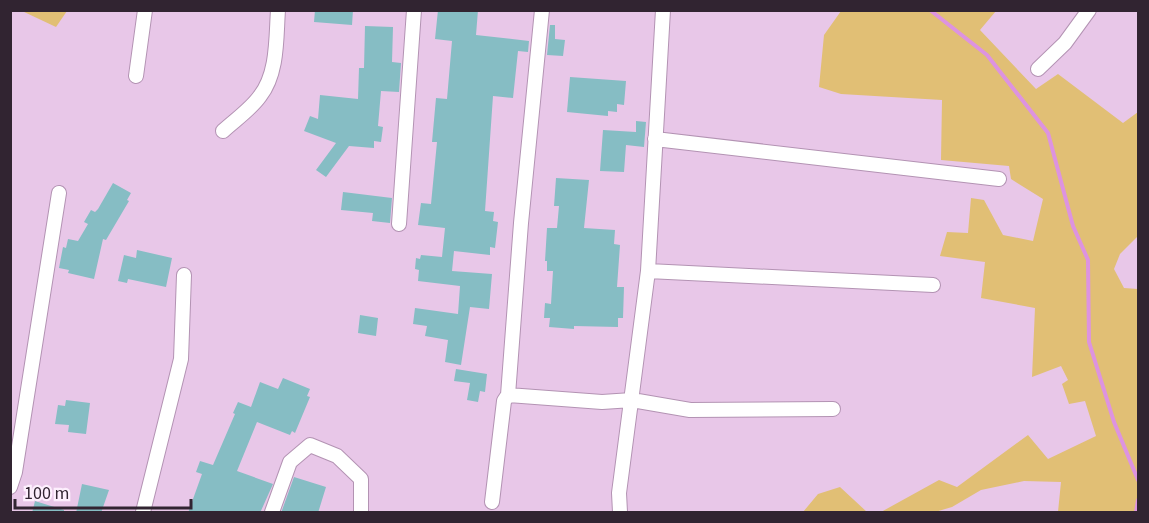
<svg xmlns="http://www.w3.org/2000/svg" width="1149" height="523" viewBox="0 0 1149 523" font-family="'Source Sans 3',sans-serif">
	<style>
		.green { fill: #e1bf75 }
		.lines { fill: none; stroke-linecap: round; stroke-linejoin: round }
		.stream { stroke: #dd93e0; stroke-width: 4 }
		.building { fill: #86bdc4 }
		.minor-casing { stroke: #b393b3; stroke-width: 16 }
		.minor { stroke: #fff; stroke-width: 14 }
	</style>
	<rect width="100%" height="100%" fill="#e8c7e8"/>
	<path class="green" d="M 22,11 L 67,11 L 56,27 Z
		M 841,11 L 996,11 L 980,30 L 1036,89 L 1058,74 L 1123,123 L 1138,112 L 1138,236 L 1120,254 L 1114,269 L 1124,288 L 1138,289 L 1138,512 L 1058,512 L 1061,482 L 1024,481 L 981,490 L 952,507 L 935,512 L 881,512 L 939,480 L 957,487 L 1028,435 L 1048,459 L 1096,436 L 1085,401 L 1069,404 L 1062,384 L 1068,380 L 1061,366 L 1032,377 L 1035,308 L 981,298 L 985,262 L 940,256 L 947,232 L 968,233 L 971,198 L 984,200 L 1003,235 L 1033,241 L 1043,199 L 1011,179 L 1009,166 L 941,160 L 942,100 L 841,94 L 819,87 L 824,35 Z
		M 840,487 L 867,512 L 803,512 L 818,494 Z"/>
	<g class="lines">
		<path class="stream" d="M 930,10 L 987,55 L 1048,133 L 1073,226 L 1088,260 L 1089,342 L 1114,422 L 1138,480
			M 1136,512 L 1138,500"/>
	</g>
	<path class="building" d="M 315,10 L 353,10 L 352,25 L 314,22 Z
		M 438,10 L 478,10 L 476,35 L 529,41 L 528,52 L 518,51 L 513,98 L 493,96 L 485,211 L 494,212 L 493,221 L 498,222 L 495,248 L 490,247 L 490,255 L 454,251 L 452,271 L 492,274 L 489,309 L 470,307 L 461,365 L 445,362 L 448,340 L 425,336 L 427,326 L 413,324 L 415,308 L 458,314 L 460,286 L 418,281 L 419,270 L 415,269 L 416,258 L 420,259 L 421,255 L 442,257 L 445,228 L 418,225 L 421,203 L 431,204 L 437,142 L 432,142 L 436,98 L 447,99 L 452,41 L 435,39 Z
		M 550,25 L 555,25 L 555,39 L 565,40 L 563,56 L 547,55 Z
		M 365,26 L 393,27 L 392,62 L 401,63 L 399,92 L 381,91 L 378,126 L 383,127 L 381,142 L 374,141 L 374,148 L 349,146 L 326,177 L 316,170 L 336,143 L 304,131 L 310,116 L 318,119 L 320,95 L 358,99 L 359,68 L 364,68 Z
		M 570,77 L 626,81 L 624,105 L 617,104 L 617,112 L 608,111 L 608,116 L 567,112 Z
		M 636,121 L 646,122 L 644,147 L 626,145 L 624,172 L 600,171 L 603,130 L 636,132 Z
		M 556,178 L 589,180 L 584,228 L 615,230 L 614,244 L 620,245 L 617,287 L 624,287 L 623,318 L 618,318 L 618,327 L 574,326 L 574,329 L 549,327 L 550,318 L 544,318 L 545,303 L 551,304 L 553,271 L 547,271 L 547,261 L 545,261 L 547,228 L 557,228 L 559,206 L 554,206 Z
		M 113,183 L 131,193 L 127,200 L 129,201 L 106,240 L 103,239 L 94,279 L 68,273 L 69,270 L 59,268 L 63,247 L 66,248 L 68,239 L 78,241 L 88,224 L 84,222 L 91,210 L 95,212 L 98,209 Z
		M 343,192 L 392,198 L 390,223 L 372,221 L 373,213 L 341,210 Z
		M 137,250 L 172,258 L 166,287 L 128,279 L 127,283 L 118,281 L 124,255 L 136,258 Z
		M 360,315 L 378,318 L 376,336 L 358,333 Z
		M 456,369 L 487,374 L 485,392 L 480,391 L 478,402 L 467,400 L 470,383 L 454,381 Z
		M 283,378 L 310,389 L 307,396 L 310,397 L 295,433 L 292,431 L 290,435 L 257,422 L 237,471 L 273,484 L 260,513 L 188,513 L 202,474 L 196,472 L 200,461 L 213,465 L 235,414 L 233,413 L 238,402 L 251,407 L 260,382 L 278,389 Z
		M 66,400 L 90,403 L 86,434 L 68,432 L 69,425 L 55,424 L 58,405 L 65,406 Z
		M 294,477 L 326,487 L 318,513 L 281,513 Z
		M 82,484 L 109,490 L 101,513 L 76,513 Z
		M 35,501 L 64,510 L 64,513 L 32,513 Z"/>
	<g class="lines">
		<g class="minor-casing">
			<path id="minor" d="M 1038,69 L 1065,43 L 1089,10
				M 136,76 L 145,10
				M 223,131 C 235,120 251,109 260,96 C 278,73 276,38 278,10
				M 655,139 L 999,179
				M 399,224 L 414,10
				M 648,271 L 933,285
				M 508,395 L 521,223 L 542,10
				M 10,487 L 15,472 L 59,193
				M 492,502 L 504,401 L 508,395 L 602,402 L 632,400 L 690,410 L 833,409
				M 143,512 L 181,359 L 184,275
				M 272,512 L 290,462 L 310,445 L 337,456 L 361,479 L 361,512
				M 620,512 L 619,493 L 648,271 L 663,10"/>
		</g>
		<use href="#minor" class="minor"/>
	</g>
	<rect width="1149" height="523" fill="none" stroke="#312431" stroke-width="24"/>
	<path d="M15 499v9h176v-9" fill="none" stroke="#312431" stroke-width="3"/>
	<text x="24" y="499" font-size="18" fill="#312431" stroke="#fdeffd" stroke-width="4.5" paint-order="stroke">100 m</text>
</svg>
